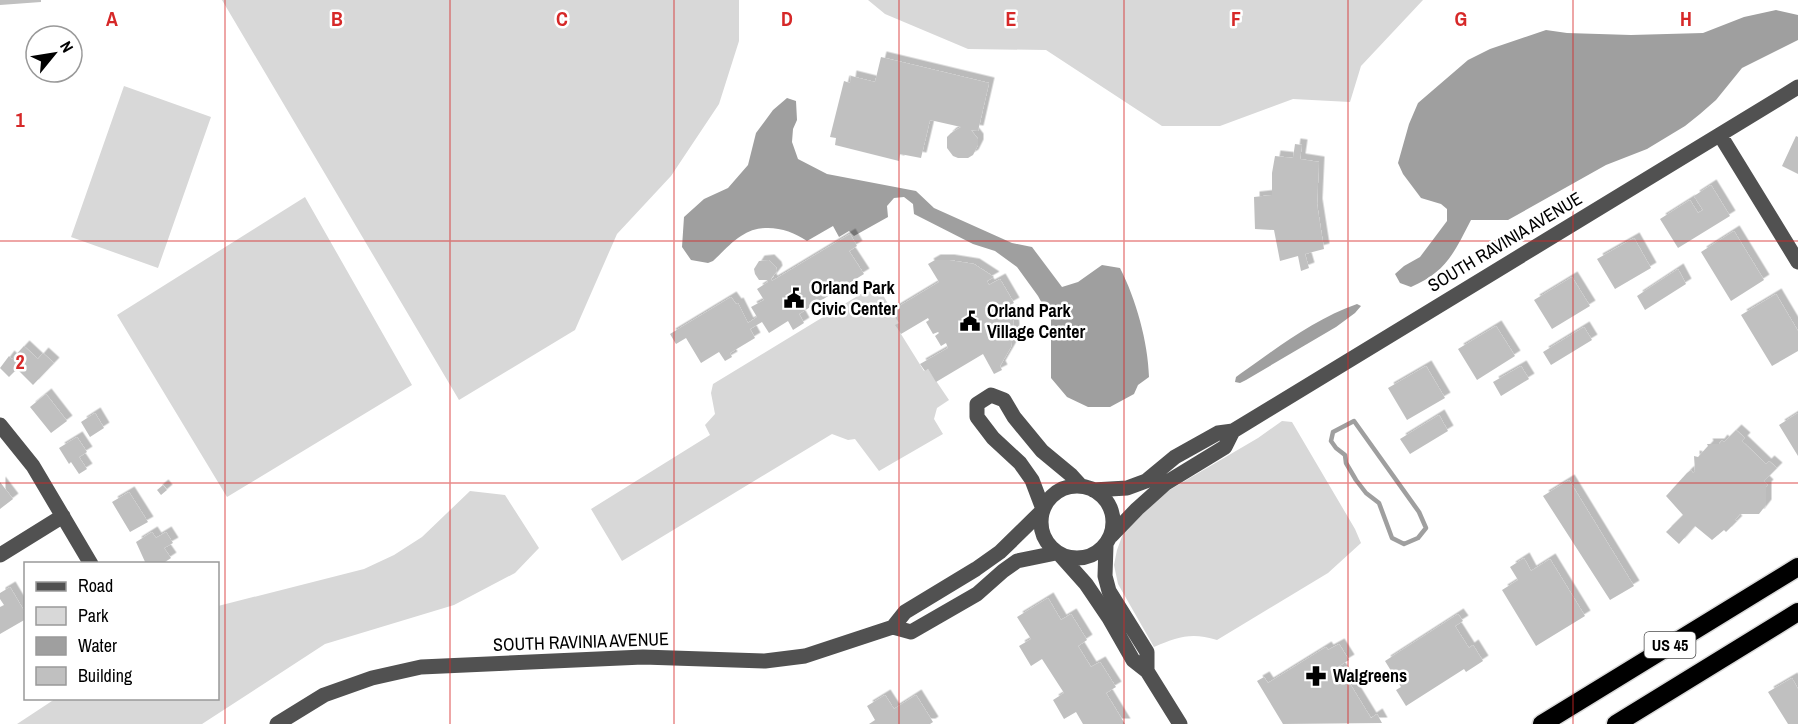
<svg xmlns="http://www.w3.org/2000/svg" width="1798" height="724" viewBox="0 0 1798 724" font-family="'Archivo Narrow',sans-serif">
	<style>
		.green { fill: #d8d8d8 }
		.water { fill: #9f9f9f }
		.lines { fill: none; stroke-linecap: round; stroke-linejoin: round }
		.stream { stroke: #9f9f9f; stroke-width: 4.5 }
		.building { fill: #c0c0c0; filter: url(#shadow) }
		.highway-casing { stroke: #dbdbdb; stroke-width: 21 }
		.minor { stroke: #515151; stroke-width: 15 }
		.highway { stroke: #000; stroke-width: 18 }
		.grid { fill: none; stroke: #d62828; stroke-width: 1.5; stroke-opacity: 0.55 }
		.labels { text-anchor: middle; stroke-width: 5; stroke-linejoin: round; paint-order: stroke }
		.shield { fill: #fff; stroke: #4c4c4c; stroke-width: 1.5 }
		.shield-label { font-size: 16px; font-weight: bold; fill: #000 }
		.street-label { font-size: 18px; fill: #000; stroke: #fff }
		.poi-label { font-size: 18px; font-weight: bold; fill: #000; stroke: #fff; text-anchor: start }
		.grid-label { font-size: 20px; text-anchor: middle; font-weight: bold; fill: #d62828; stroke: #fff; stroke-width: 5; stroke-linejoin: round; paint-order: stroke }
	</style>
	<defs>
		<filter id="shadow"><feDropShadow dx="5.5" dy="-5.5" stdDeviation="0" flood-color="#0004"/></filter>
	</defs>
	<rect width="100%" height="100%" fill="#fff"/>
	<path class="green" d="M 222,0 L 739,0 L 739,41 L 719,104 L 671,176 L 617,234 L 575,330 L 459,400 Z
		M 868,0 L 1423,0 L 1361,66 L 1350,102 L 1293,99 L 1220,126 L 1162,126 L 1046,50 L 968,49 L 885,14 Z
		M 124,86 L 211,117 L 158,268 L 71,237 Z
		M 305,197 L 412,385 L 227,497 L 117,315 Z
		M 874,286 L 879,288 L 899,323 L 896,326 L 924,371 L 928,369 L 949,400 L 937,408 L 934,419 L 943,434 L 879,471 L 855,439 L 848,440 L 832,434 L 622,561 L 591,509 L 710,435 L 705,425 L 715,414 L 711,393 L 713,384 Z
		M 1282,421 L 1292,422 L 1355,529 L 1361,543 L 1328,573 L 1217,640 C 1191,632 1178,637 1154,647 L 1118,584 L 1114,565 L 1117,550 L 1124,531 L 1166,492 L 1258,438 Z
		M 470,491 L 505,495 L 539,548 L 515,573 L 454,605 L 325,644 L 202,724 L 17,724 L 55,699 L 218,698 L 218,606 L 364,569 L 394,555 L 422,537 Z"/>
	<path class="water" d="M 1776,10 L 1798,15 L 1798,40 L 1742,68 L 1716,100 L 1700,114 L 1685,126 L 1647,149 L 1606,165 L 1508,220 L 1471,220 C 1454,253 1446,272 1411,287 L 1400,283 L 1395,274 L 1404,266 L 1420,257 L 1447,221 L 1447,209 L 1441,204 L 1421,198 L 1403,174 L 1398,163 L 1409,124 L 1418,103 L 1468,60 L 1490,49 L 1546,30 L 1567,33 L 1631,35 L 1703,33 L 1744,17 Z
		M 787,98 L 796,101 L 797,120 L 793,129 L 792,142 L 798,159 L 827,174 L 916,191 L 934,208 L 1012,243 L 1032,247 L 1062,287 L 1078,282 L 1102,265 L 1120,268 C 1136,299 1148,342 1149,377 L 1138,385 L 1134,394 L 1110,407 L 1088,407 L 1067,397 L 1051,378 L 1051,320 L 1038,296 L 1017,267 L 995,251 L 973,244 L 914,214 L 913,204 L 904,197 L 894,198 L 887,206 L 888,217 L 854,236 L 849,231 L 839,237 L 833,226 L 807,241 C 788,228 762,222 741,236 C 731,242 722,253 713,261 L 708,263 L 691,260 L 682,247 L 684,217 L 704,199 L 728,188 L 748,165 L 756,133 L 773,110 Z
		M 1357,304 L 1361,306 L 1355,313 L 1336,327 L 1246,380 L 1240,383 L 1235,382 L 1236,377 L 1240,374 C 1277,348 1314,319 1357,304 Z"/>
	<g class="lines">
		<path class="stream" d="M 1354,421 L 1419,512 L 1426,528 L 1418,538 L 1404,544 L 1392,538 L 1379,503 L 1366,493 L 1356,480 L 1346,463 L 1345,455 L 1336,448 L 1331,441 L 1333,432 Z"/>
	</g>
	<path class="building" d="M 0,0 L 41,0 L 41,2 L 0,5 Z
		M 881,57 L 989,83 L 978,131 L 971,130 L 978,139 L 978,145 L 973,155 L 968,158 L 958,158 L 953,156 L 947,148 L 947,137 L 951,133 L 961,127 L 930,120 L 921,158 L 900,154 L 899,161 L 835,145 L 836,138 L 830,137 L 844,81 L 850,83 L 851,76 L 875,82 Z
		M 1796,136 L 1798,137 L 1798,174 L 1782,166 Z
		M 1295,144 L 1302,145 L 1300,159 L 1319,162 L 1317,204 L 1324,249 L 1305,254 L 1309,268 L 1301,271 L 1298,256 L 1280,261 L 1274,230 L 1255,229 L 1254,197 L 1272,195 L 1272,173 L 1275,156 L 1293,158 Z
		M 1711,185 L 1730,216 L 1678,248 L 1660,219 L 1690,200 L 1698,213 L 1703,210 L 1694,196 Z
		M 1734,231 L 1764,280 L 1731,301 L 1701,252 Z
		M 850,234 L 857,246 L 849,251 L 864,274 L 799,314 L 804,323 L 793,330 L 788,321 L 769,333 L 762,322 L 750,329 L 755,338 L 730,353 L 732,357 L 725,361 L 719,352 L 701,363 L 686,338 L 676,344 L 670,334 L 731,297 L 736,304 L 738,303 L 748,323 L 757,317 L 751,307 L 764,300 L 757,289 L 768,282 L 767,280 L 759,280 L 755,274 L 754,269 L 759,261 L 769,260 L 776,267 L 777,271 L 771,279 L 772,281 Z
		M 1634,238 L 1651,268 L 1615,289 L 1597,259 Z
		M 935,260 L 949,260 L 974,264 L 994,277 L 987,281 L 989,285 L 1000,279 L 1014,303 L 1003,309 L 1006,313 L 1012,310 L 1014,329 L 1011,347 L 1000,366 L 1002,370 L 994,374 L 983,354 L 936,382 L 928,369 L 925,371 L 920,364 L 948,348 L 946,343 L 941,346 L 935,336 L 939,333 L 938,332 L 933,334 L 926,322 L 929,320 L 928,318 L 901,334 L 895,325 L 899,323 L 891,311 L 939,282 L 928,264 Z
		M 1678,269 L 1686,284 L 1645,310 L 1637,296 Z
		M 1572,277 L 1590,306 L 1552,329 L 1534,300 Z
		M 1776,294 L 1798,331 L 1798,351 L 1772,366 L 1741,315 Z
		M 1496,326 L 1515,356 L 1477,380 L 1458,349 Z
		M 1584,327 L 1592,340 L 1551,365 L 1543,352 Z
		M 24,346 L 38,359 L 43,353 L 54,363 L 33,385 L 17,369 L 9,377 L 0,368 L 9,356 L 12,359 Z
		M 1426,366 L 1445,398 L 1407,420 L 1388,388 Z
		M 1521,366 L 1529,379 L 1501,396 L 1493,382 Z
		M 46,394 L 67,421 L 51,433 L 30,407 Z
		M 95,413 L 104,428 L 90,437 L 81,422 Z
		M 1798,413 L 1798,456 L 1779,425 Z
		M 1439,415 L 1448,431 L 1410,454 L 1400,439 Z
		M 1736,430 L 1745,438 L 1742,441 L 1766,464 L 1769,461 L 1777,468 L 1764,481 L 1768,485 L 1766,487 L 1766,505 L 1759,514 L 1740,514 L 1735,520 L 1737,521 L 1726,532 L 1724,530 L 1712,540 L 1695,526 L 1679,544 L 1666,532 L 1683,515 L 1666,496 L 1687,473 L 1691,470 L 1693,473 L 1695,471 L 1694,456 L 1698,457 L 1708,446 L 1707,444 L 1719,444 L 1722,440 L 1724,442 Z
		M 77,437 L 87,452 L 79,457 L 87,469 L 79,474 L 71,462 L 69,464 L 59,448 Z
		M 1569,480 L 1634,586 L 1610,600 L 1543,496 Z
		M 0,482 L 13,499 L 0,509 Z
		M 163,485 L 167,490 L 161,495 L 157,490 Z
		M 129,492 L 148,522 L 130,532 L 112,502 Z
		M 152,532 L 156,538 L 166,532 L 173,543 L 164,548 L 171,558 L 162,564 L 146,564 L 136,542 Z
		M 1524,558 L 1531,571 L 1550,559 L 1585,616 L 1536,646 L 1502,590 L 1518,580 L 1510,567 Z
		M 10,587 L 26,614 L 26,619 L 0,634 L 0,607 L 4,605 L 0,599 L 0,593 Z
		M 1048,598 L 1061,620 L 1071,614 L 1087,640 L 1078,646 L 1091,667 L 1100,662 L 1116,687 L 1106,693 L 1125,724 L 1083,724 L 1076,712 L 1064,719 L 1053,700 L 1064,693 L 1042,659 L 1031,666 L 1019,646 L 1031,639 L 1017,617 Z
		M 1458,614 L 1463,621 L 1455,626 L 1469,648 L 1473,645 L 1483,661 L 1466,672 L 1464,669 L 1406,706 L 1396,690 L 1401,687 L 1385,661 Z
		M 1339,644 L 1349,660 L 1339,666 L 1371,718 L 1377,714 L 1382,723 L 1283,724 L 1257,681 L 1264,677 L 1268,683 L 1326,647 L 1328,650 Z
		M 1792,678 L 1798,689 L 1798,724 L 1788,724 L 1768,692 Z
		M 885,695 L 894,709 L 916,695 L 933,722 L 930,724 L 869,724 L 875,720 L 867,706 Z"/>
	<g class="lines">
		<g class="highway-casing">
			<path id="highway" d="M 1542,724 L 1798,567
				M 1616,724 L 1798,612"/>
		</g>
		<path class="minor" d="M 1720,135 L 1798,262
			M 0,425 L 33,466 L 91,564
			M1041 522a36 36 0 1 1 72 0a36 36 0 1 1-72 0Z
			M 1093,490 L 1127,488 L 1146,481 L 1175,457 L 1218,433 L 1233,431 L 1798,87
			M 1043,509 L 1032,480 L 1020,463 L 993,438 L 977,417 L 977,404 L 991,395 L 1004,400 L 1014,417 L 1042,451 L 1071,475 L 1081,486
			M 1111,536 L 1137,509 L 1166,483 L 1225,447 L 1233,431
			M 1106,545 L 1105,576 L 1109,591 L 1147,652 L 1147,671
			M 0,555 L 63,516
			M 1061,556 L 1086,584 L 1109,618 L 1133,660 L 1147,671 L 1180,724
			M 893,627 L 911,632 L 977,594 L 1003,571 L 1017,561 L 1056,553
			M 277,724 L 324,695 L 372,678 L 421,667 L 643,657 L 765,661 L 805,656 L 893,627 L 905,612 L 976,569 L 1000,552 L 1042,511"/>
		<use href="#highway" class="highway"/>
	</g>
	<path class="grid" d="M 225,0 L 225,724M 450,0 L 450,724M 674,0 L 674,724M 899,0 L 899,724M 1124,0 L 1124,724M 1348,0 L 1348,724M 1573,0 L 1573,724M 0,241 L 1798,241M 0,483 L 1798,483"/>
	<defs>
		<g id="civic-bare" transform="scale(1.62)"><path d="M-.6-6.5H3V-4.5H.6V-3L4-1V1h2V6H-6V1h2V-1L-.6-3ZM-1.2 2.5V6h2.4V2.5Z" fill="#000" stroke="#fff" stroke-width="2.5" paint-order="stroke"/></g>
		<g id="pharmacy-bare" transform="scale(1.62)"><path d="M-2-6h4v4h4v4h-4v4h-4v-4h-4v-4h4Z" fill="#000" stroke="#fff" stroke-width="2.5" paint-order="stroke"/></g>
	</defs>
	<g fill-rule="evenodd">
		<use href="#civic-bare" x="794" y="298"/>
		<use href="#civic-bare" x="970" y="321"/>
		<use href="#pharmacy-bare" x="1316" y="676"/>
	</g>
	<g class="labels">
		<rect class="shield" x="1644.5" y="632" width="51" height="26" rx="4.5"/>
		<g class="shield-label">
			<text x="1670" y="651">US 45</text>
		</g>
		<g class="street-label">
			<text transform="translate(1505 242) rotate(-31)" y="6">SOUTH RAVINIA AVENUE</text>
			<text transform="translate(581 642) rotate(-2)" y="6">SOUTH RAVINIA AVENUE</text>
		</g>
		<g class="poi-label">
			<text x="811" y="294">Orland Park<tspan x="811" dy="21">Civic Center</tspan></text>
			<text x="987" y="317">Orland Park<tspan x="987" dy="21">Village Center</tspan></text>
			<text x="1333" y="682">Walgreens</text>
		</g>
	</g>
	<g class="grid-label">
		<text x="112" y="26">A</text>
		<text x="337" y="26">B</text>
		<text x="562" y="26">C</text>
		<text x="787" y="26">D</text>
		<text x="1011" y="26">E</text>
		<text x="1236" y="26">F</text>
		<text x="1461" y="26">G</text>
		<text x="1686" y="26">H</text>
		<text x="20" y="127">1</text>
		<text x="20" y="369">2</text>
	</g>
	<rect x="24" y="562" width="195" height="138" fill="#ffffff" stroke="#999999" stroke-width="1.5"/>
	<rect x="36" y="582" width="30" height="9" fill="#515151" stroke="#999999" stroke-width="1.5"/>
	<text x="78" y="592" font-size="18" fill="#000000">Road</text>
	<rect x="36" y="607" width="30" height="18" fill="#d8d8d8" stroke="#999999" stroke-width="1.5"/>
	<text x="78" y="622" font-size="18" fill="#000000">Park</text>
	<rect x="36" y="637" width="30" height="18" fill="#9f9f9f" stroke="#999999" stroke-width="1.5"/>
	<text x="78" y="652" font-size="18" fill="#000000">Water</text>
	<rect x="36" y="667" width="30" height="18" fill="#c0c0c0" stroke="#999999" stroke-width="1.5"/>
	<text x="78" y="682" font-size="18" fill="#000000">Building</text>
	<g transform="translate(54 54) rotate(60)"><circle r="28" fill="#ffffff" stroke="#999999" stroke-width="1.5"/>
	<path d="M0-4.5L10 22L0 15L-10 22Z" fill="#000000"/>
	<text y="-9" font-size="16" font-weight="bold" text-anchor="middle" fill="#000000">N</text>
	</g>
</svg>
